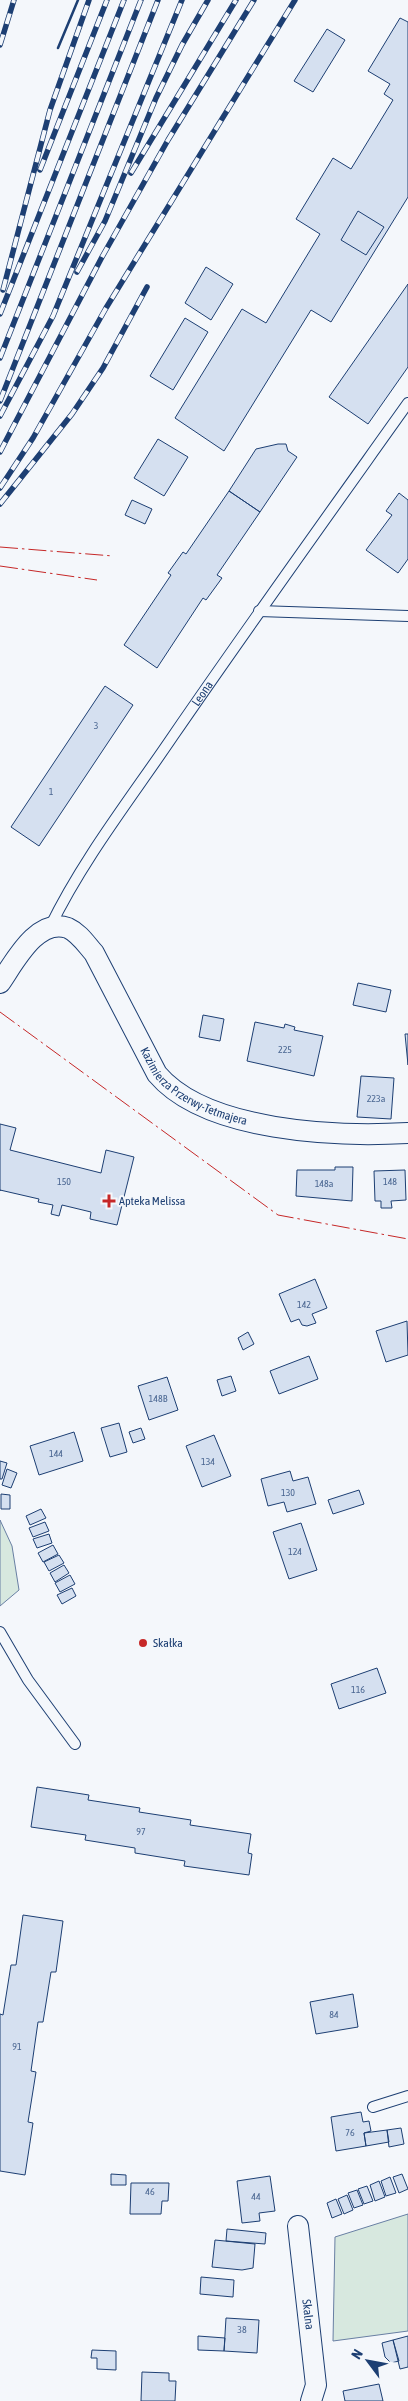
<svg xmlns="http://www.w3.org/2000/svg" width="408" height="2401" viewBox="0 0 408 2401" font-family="'Asap Condensed',sans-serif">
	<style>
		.green { fill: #d7e8df; stroke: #687fa3 }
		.building { fill: #d5e0f0; stroke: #1d3f73 }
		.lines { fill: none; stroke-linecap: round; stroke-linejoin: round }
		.service-casing { stroke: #1d3f73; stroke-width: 12 }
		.minor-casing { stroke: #1d3f73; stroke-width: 22 }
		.service { stroke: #f4f7fb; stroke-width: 10 }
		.minor { stroke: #f4f7fb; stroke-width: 20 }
		.rail-casing { stroke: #1d3f73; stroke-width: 5.5 }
		.rail { stroke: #f4f7fb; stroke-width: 4; stroke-dasharray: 11; stroke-linecap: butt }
		.wall { stroke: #1d3f73; stroke-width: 2.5 }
		.power { stroke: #c62828; stroke-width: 1; stroke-dasharray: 18 4 2.5 4; stroke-linecap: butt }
		.poi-dot { fill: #c62828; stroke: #f4f7fb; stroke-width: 2 }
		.labels { text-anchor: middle; stroke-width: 4; stroke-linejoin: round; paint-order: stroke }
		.number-label { font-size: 10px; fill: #4b6792 }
		.street-label { font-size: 12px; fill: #1d3f73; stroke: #f4f7fb }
		.poi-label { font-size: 12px; fill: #1d3f73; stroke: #f4f7fb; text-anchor: start }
	</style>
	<rect width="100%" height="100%" fill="#f4f7fb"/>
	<path class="green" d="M 0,1520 L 12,1546 L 19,1590 L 0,1606 Z
		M 408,2214 L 408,2331 L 333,2341 L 335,2237 Z"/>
	<path class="building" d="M 400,18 L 408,22 L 408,197 L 331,322 L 311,310 L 224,451 L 175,418 L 242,309 L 266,323 L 320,234 L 296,219 L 333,158 L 351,169 L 393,100 L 384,94 L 390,84 L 368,71 Z
		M 327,29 L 345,40 L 313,92 L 294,81 Z
		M 358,211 L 384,227 L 366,255 L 341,240 Z
		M 206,267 L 233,284 L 211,320 L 185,303 Z
		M 408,284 L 408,367 L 368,424 L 329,397 Z
		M 185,318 L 208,332 L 173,390 L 150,376 Z
		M 158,439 L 188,457 L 164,496 L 134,478 Z
		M 278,444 L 286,444 L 288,451 L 297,457 L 260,512 L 229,491 L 256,449 Z
		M 229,491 L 260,512 L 217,575 L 222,578 L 206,600 L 203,598 L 157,668 L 124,645 L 171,575 L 168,573 L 183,552 L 186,554 Z
		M 399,493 L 408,500 L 408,559 L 398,573 L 366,550 L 392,515 L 386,511 Z
		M 132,500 L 152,509 L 145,524 L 125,515 Z
		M 105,686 L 133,705 L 39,846 L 11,827 Z
		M 358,983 L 391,990 L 386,1012 L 353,1005 Z
		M 203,1015 L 224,1019 L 220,1041 L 199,1037 Z
		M 255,1022 L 284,1028 L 285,1024 L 295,1027 L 294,1030 L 323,1036 L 314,1076 L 247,1061 Z
		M 405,1034 L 408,1034 L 408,1065 Z
		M 361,1076 L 394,1078 L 391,1119 L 357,1117 Z
		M 0,1124 L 16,1128 L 10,1150 L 101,1173 L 106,1150 L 134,1157 L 117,1225 L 90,1219 L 91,1212 L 62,1205 L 59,1216 L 51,1214 L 53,1205 L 38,1202 L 39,1199 L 0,1190 L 0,1191 Z
		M 335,1167 L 353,1167 L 352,1201 L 296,1196 L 297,1170 L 335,1170 Z
		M 405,1170 L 406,1200 L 391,1201 L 392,1208 L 381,1208 L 381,1201 L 375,1201 L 374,1171 Z
		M 315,1279 L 327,1308 L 312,1314 L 316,1323 L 307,1326 L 302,1325 L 299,1319 L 291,1322 L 279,1294 Z
		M 407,1321 L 408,1355 L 386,1362 L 376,1331 Z
		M 248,1332 L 254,1344 L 243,1350 L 238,1338 Z
		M 309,1356 L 318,1379 L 279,1394 L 270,1371 Z
		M 231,1376 L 236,1391 L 222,1396 L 217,1380 Z
		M 167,1377 L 178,1410 L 149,1420 L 138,1386 Z
		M 119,1423 L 127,1452 L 110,1457 L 101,1428 Z
		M 141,1428 L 145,1439 L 133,1443 L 129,1432 Z
		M 74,1432 L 83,1461 L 39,1475 L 30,1446 Z
		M 214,1435 L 231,1476 L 202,1487 L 186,1446 Z
		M 0,1461 L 7,1463 L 2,1479 L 0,1479 Z
		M 7,1469 L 17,1473 L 11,1488 L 2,1485 Z
		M 290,1471 L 293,1481 L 308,1477 L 316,1504 L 287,1512 L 284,1502 L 268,1506 L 261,1479 Z
		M 359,1490 L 364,1504 L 333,1514 L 328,1500 Z
		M 1,1494 L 10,1495 L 10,1509 L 1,1509 Z
		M 41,1509 L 46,1518 L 30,1525 L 26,1516 Z
		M 45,1522 L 49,1531 L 33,1537 L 29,1528 Z
		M 301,1523 L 317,1570 L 289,1579 L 273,1532 Z
		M 49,1534 L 52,1543 L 37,1548 L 33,1539 Z
		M 53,1545 L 58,1554 L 43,1562 L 38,1553 Z
		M 59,1555 L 64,1563 L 49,1571 L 44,1562 Z
		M 64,1565 L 69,1573 L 55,1582 L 50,1573 Z
		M 70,1575 L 75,1584 L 60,1592 L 55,1583 Z
		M 72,1588 L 76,1596 L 62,1604 L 57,1595 Z
		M 377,1668 L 386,1693 L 339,1709 L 331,1684 Z
		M 37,1787 L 89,1795 L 88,1800 L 140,1808 L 139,1812 L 191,1820 L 190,1825 L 251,1834 L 248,1853 L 252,1854 L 249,1875 L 184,1866 L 185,1861 L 135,1853 L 135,1848 L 85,1840 L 86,1835 L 31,1827 Z
		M 23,1915 L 63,1921 L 56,1972 L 51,1972 L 43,2022 L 38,2022 L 31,2071 L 36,2072 L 28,2122 L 33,2123 L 25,2175 L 0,2171 L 0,2014 L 3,2015 L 11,1965 L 16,1965 Z
		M 353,1994 L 358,2027 L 316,2034 L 310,2002 Z
		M 361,2112 L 363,2122 L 369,2121 L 371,2131 L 364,2133 L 366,2146 L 336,2151 L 331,2117 Z
		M 401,2128 L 404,2144 L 389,2147 L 387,2130 Z
		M 387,2130 L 389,2142 L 366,2146 L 364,2133 Z
		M 111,2174 L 126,2175 L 126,2185 L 111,2185 Z
		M 402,2174 L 408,2189 L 399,2193 L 393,2177 Z
		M 270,2176 L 275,2211 L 259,2213 L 260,2221 L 242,2223 L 237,2181 Z
		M 390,2177 L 396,2193 L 386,2196 L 381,2181 Z
		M 379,2181 L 385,2197 L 375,2201 L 370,2185 Z
		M 131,2183 L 169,2183 L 168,2201 L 162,2201 L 161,2214 L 130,2214 Z
		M 367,2186 L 373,2201 L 364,2204 L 358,2189 Z
		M 357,2190 L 363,2205 L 354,2208 L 348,2193 Z
		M 347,2195 L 353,2210 L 344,2214 L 338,2199 Z
		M 336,2199 L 342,2214 L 332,2218 L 327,2203 Z
		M 227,2229 L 266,2233 L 265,2244 L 226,2241 Z
		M 215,2240 L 255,2244 L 253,2268 L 242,2270 L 212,2267 Z
		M 201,2277 L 234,2280 L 233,2297 L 200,2294 Z
		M 226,2318 L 259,2320 L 257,2353 L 224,2351 Z
		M 198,2336 L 225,2338 L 224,2351 L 198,2350 Z
		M 408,2336 L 408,2367 L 400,2369 L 393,2340 Z
		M 393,2340 L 399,2361 L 391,2363 L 385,2357 L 382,2343 Z
		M 92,2350 L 116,2351 L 116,2370 L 97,2369 L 97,2358 L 91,2358 Z
		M 142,2372 L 169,2373 L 169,2381 L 176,2381 L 175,2401 L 141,2401 Z
		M 379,2384 L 383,2401 L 345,2401 L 343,2391 Z"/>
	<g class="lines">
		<g class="service-casing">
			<g id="service">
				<path d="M 259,611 L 408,616"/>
				<path id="s1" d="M 50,927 C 83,859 131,798 173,736 C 250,624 329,514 408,403"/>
				<path d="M 0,1632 L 28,1680 L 75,1744"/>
				<path d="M 373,2107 L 408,2096"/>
			</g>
		</g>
		<g class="minor-casing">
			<g id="minor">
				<path id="s2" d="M 0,983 C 14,963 37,917 68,928 C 79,933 86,944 94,953 L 157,1074 C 206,1132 337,1137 408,1133"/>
				<path id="s3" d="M 298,2226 L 316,2385 L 311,2401"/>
			</g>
		</g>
		<use href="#service" class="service"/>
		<use href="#minor" class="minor"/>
		<g class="rail-casing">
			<path id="rail" d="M 0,45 L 14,0
				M 40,170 L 107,0
				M 131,173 L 236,0
				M 77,272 L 105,221 L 156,98 L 182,45 L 208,0
				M 3,290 L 50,110 L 89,0
				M 0,314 L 124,0
				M 0,358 L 141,0
				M 0,401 L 158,0
				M 0,416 L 53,316 L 182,0
				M 0,452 L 102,257 L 168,140 L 254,0
				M 0,488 L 33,438 L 106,308 L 295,0
				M 0,504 L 72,414 L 103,368 L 147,287"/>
		</g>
		<use href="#rail" class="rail"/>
		<path class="wall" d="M 58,48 L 78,0"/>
		<path class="power" d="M 0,547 L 113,556
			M 0,566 L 97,580
			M 0,1012 L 278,1215 L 408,1239"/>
	</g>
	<g class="poi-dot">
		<path d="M106.5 1193.5h5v5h5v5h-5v5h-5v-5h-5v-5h5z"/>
		<circle cx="143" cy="1643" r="5"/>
	</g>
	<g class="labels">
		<g class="number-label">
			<text x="96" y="729">3</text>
			<text x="51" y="795">1</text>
			<text x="285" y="1053">225</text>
			<text x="376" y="1102">223a</text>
			<text x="64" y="1185">150</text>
			<text x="390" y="1185">148</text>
			<text x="324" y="1187">148a</text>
			<text x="304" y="1308">142</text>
			<text x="158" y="1402">148B</text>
			<text x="56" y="1457">144</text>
			<text x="208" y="1465">134</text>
			<text x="288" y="1496">130</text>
			<text x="295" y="1555">124</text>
			<text x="358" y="1693">116</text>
			<text x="141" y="1835">97</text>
			<text x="334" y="2018">84</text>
			<text x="17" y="2050">91</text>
			<text x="350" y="2136">76</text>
			<text x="150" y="2195">46</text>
			<text x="256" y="2200">44</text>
			<text x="242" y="2333">38</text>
		</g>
		<g class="street-label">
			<text dy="4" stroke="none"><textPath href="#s1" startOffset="279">Leona</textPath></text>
			<text dy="4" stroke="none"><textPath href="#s2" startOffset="304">Kazimierza Przerwy-Tetmajera</textPath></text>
			<text dy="4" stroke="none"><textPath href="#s3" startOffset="89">Skalna</textPath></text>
		</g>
		<g class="poi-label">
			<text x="119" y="1205">Apteka Melissa</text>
			<text x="153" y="1647">Skałka</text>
		</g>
	</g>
	<g transform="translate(368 2361) rotate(302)" stroke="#f4f7fb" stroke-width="4" paint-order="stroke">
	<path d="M0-4L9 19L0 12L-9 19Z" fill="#1d3f73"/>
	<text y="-8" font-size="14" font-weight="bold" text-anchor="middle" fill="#1d3f73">N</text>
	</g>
</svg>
